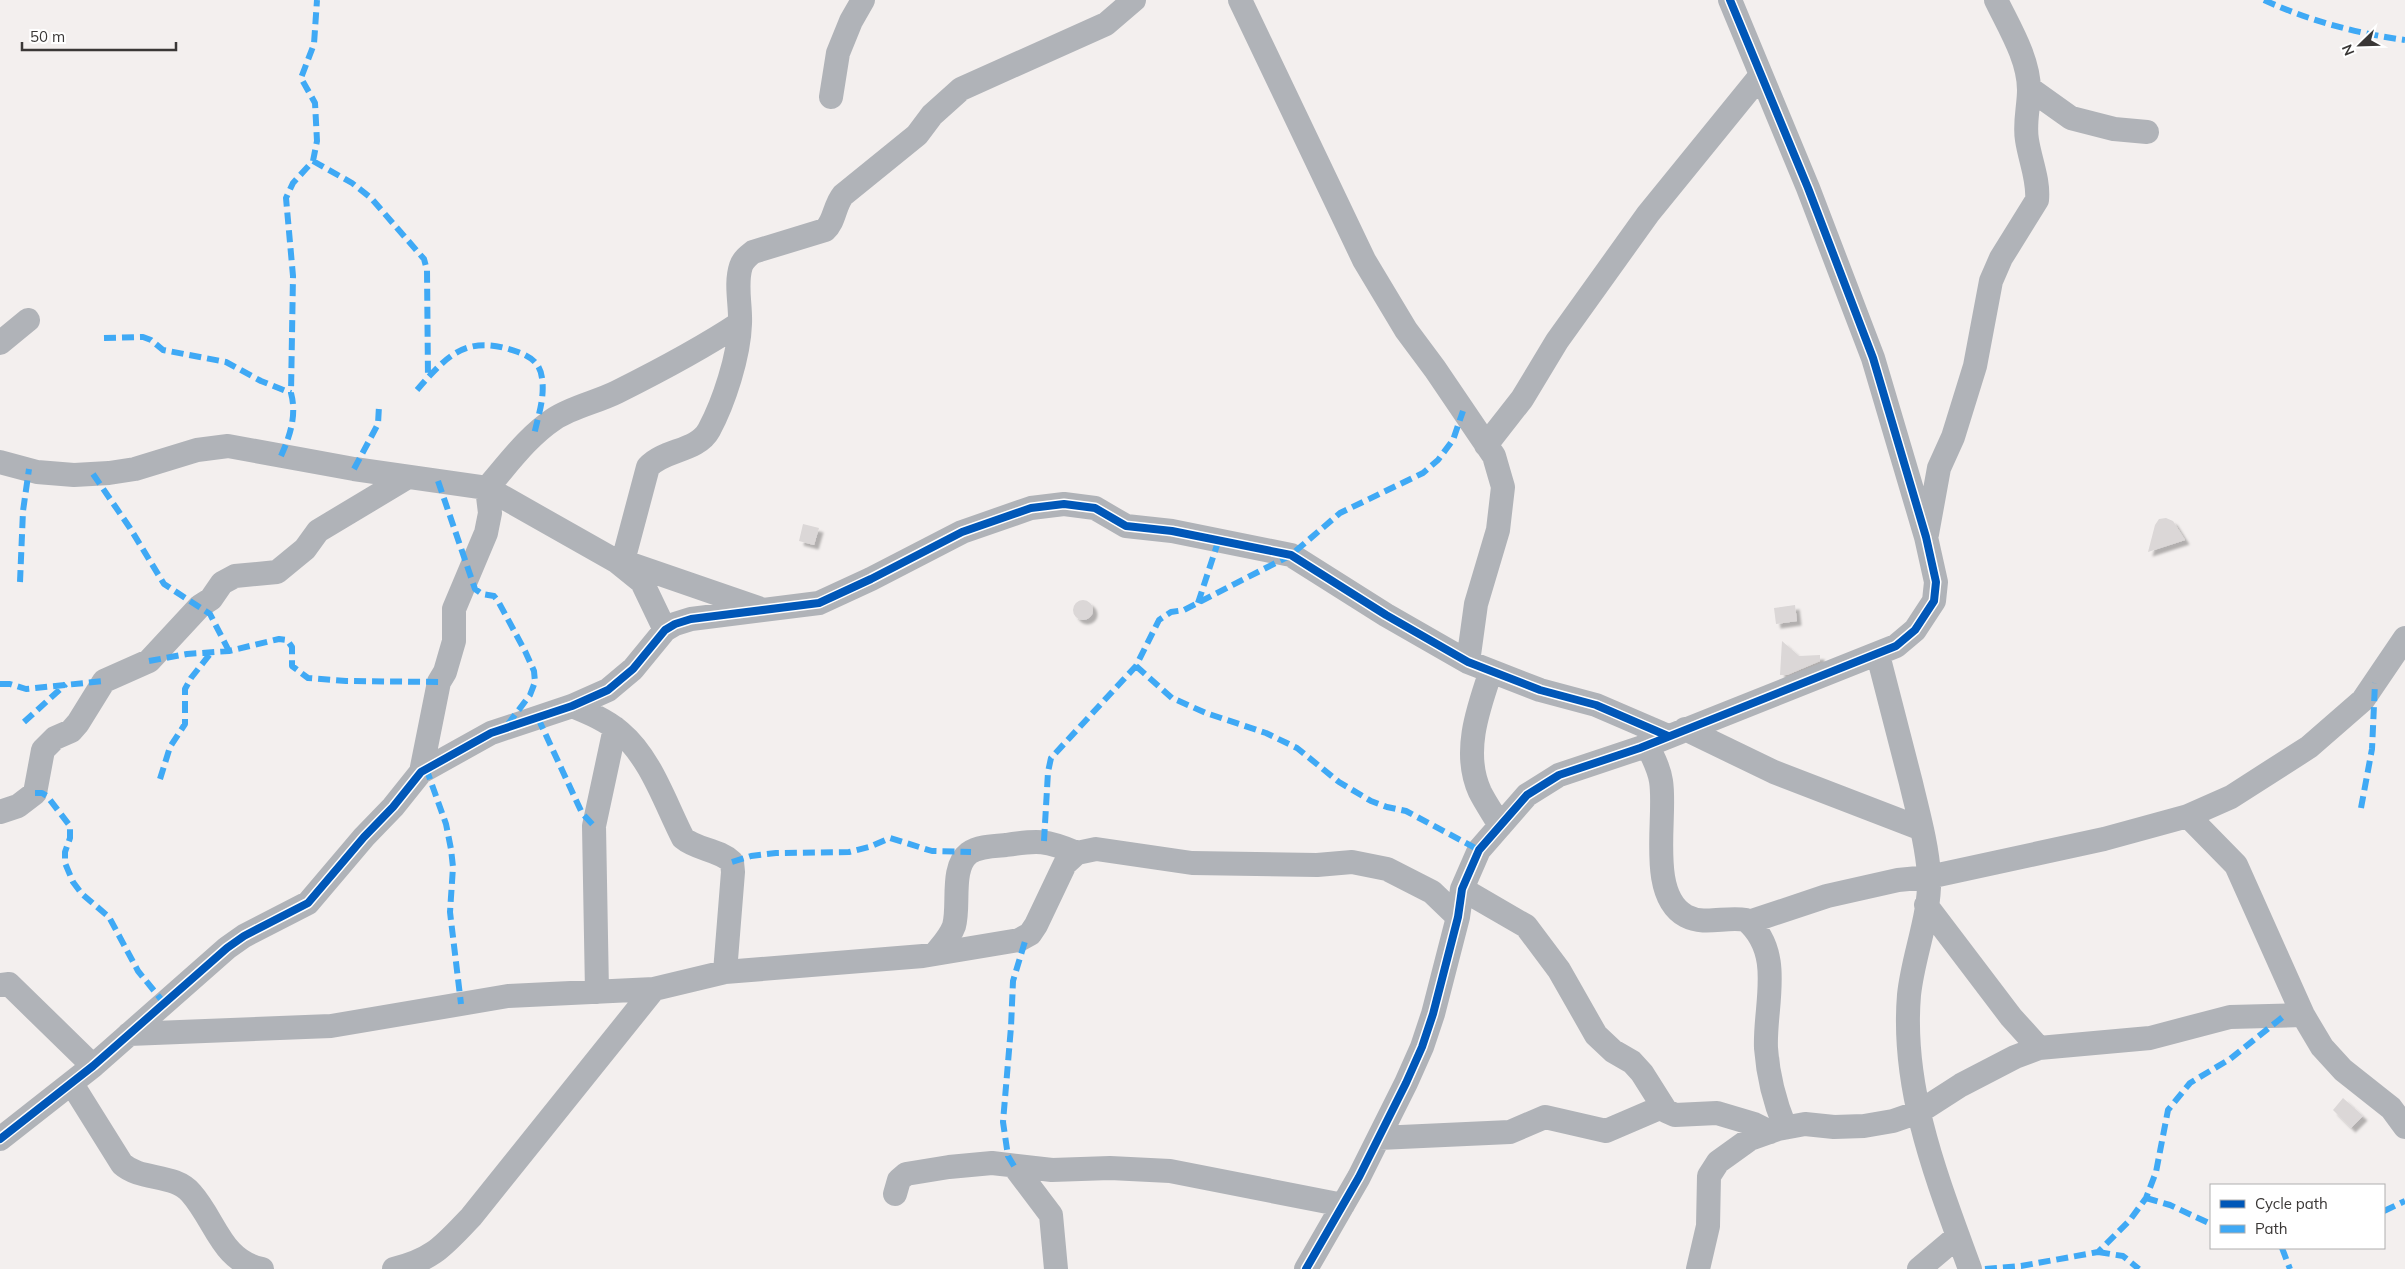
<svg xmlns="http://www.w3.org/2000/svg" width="2405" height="1269" viewBox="0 0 2405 1269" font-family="Mulish,sans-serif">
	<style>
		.building { fill: #dbd7d7; filter: url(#shadow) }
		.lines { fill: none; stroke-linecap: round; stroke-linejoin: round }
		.minor { stroke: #b0b3b8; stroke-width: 24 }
		.quiet { stroke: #3fa9f5; stroke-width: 6; stroke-dasharray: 12 6; stroke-linecap: butt }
		.cycleway-casing { stroke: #fff; stroke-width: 11 }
		.cycleway { stroke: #0057b8; stroke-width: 8 }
	</style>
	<defs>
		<filter id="shadow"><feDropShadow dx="4.5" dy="4.5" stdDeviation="1" flood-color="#0004"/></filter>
	</defs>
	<rect width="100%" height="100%" fill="#f3efee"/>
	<path class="building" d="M 2166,518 L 2173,521 L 2185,540 L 2148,552 L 2155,525 L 2159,519 Z
		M 803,524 L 819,528 L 814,545 L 799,541 Z
		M1073 610a10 10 0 1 1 20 0a10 10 0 1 1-20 0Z
		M 1795,605 L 1797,621 L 1776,624 L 1774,608 Z
		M 1782,641 L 1799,656 L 1820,655 L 1820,661 L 1787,675 L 1780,675 Z
		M 2343,1098 L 2363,1116 L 2351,1128 L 2333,1110 Z"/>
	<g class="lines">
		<path class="minor" d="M 1240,0 L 1364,260 L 1406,330 L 1435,369 L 1494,456 L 1503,487 L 1498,530 L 1476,604 L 1468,662
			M 2029,88 L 2071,118 L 2114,129 L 2147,132
			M 831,97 L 838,53 L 851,21 L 863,0
			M 0,343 L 28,320
			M 1486,445 L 1522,399 L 1557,341 L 1648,214 L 1761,75
			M 0,462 L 37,472 L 74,475 L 109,473 L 135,469 L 197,450 L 228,446 L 354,469 L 487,488 L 616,561 L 642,582 L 665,630
			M 1927,534 L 1939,468 L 1953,437 L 1975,366 L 1991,281 L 2001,258 L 2037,200 C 2039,180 2030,160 2027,140 C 2024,123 2029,107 2029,90 C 2029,59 2009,27 1996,0
			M 616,561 L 623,561 L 648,467 C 664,449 697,452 709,430 C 724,402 739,356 740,324 C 741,305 735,284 741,266 C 743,260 748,256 753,252 L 825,230 C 835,221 834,206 843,195 L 917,135 L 932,115 L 961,89 L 1106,24 L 1134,0
			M 625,562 L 761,609
			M 1878,655 C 1889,697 1900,740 1911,783 C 1918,813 1927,844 1929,875 C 1931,915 1913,955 1909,995 C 1901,1091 1938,1181 1970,1269
			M 1491,671 C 1478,709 1462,753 1480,792 C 1486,804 1494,815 1500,826
			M 572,706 C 589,713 606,720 620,732 C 651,758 665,803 683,838 C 697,850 718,849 732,862 L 733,872 L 725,972
			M 1685,729 L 1774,772 L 1922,829
			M 1647,745 C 1653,757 1659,768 1661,781 C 1667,817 1647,895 1686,916 C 1705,926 1726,916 1746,920 C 1785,953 1764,1006 1766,1048 C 1768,1075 1775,1103 1785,1127
			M 421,772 L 439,682 L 445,672 L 454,641 L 454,609 L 486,533 L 490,513 L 487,488 C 508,464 527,437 554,419 C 572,407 597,402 617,392 C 659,371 701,349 740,323
			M 0,812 L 18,806 L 35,793 L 43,750 L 55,738 L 71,731 L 78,723 L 104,681 L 149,661 L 200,606 L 211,599 L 222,583 L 235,576 L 277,572 L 305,549 L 318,531 L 408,477
			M 2188,816 L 2236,865 L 2303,1015 L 2322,1047 L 2343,1070 L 2391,1108 L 2405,1127
			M 1462,889 L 1526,926 L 1559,970 L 1596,1035 L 1613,1051 L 1632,1062 L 1642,1073 L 1666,1111 L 1675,1115 L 1717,1113 L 1754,1124 L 1770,1132
			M 1926,905 L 2011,1017 L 2039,1048
			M 1749,922 L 1827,896 L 1898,880 L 1929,877 L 2104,839 L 2188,816 L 2231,797 L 2309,747 L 2363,700 L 2405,638
			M 935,954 C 942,945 950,937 954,926 C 960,905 950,868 969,853 C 979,846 995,846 1006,845 C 1038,840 1046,840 1077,853
			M 0,985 L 9,984 L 93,1066
			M 597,992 L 594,826 L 615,728
			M 129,1034 L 331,1026 L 508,996 L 654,989 L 725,972 L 923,956 L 1019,940 L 1030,934 L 1036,925 L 1065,864 L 1077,853 L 1096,849 L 1192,863 L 1317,865 L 1352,862 L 1387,869 L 1432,892 L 1458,917
			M 72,1084 L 122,1164 C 141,1181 174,1173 191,1193 C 216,1221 221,1261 262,1269
			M 1379,1138 L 1510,1132 L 1545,1117 L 1606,1131 L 1662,1107
			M 0,1139 L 93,1066 L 227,948 L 244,936 L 308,903 L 364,837 L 393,807 L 421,772 L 491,733 L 572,706 L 608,690 L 633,669 L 665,630 L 675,624 L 691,619 L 819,603 L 871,579 L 962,532 L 1031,508 L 1064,504 L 1095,508 L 1126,526 L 1172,531 L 1291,555 L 1386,615 L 1468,662 L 1540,690 L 1596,705 L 1668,736
			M 1014,1166 L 1051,1215 L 1056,1269
			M 895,1194 L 899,1180 L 906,1174 L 949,1167 L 992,1163 L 1052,1170 L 1110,1168 L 1170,1171 L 1343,1205
			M 394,1269 C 434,1259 443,1246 471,1217 L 654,989
			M 1306,1269 L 1359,1177 L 1406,1083 L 1422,1047 L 1433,1014 L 1458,917 L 1462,889 L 1479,850 L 1527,795 L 1559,775 L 1640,748 L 1896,646 L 1915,630 L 1934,601 L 1936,582 L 1926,537 L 1873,358 L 1808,188 L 1730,0
			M 1698,1269 L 1708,1226 L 1709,1176 L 1718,1162 L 1750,1139 L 1778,1129 L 1805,1124 L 1834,1127 L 1864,1126 L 1893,1121 L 1919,1112 L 1961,1085 L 2015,1057 L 2039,1048 L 2150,1038 L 2230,1017 L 2303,1015
			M 1919,1269 L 1958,1236"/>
		<path class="quiet" d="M 2264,0 C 2310,21 2355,33 2405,40
			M 313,161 L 352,183 L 371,198 L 424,259 L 427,270 L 428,378
			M 104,338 L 143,337 L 151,340 L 163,350 L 226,362 L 261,381 L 291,393
			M 417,390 C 449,353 468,334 518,352 C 531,357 540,363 542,378 C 545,398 538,416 534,435
			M 281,456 C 290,436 297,415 291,393 L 293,276 L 286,198 L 293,183 L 313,161 L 317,141 L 315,103 L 301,78 L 314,44 L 317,0
			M 354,469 L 378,424 L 379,406
			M 93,474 L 130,528 L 164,584 L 210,614 L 229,651
			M 438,481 L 475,589 L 482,594 L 494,596 L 498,601 L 525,651 L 534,671 L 535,682 L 530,695 L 505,728
			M 20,582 L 23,511 L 29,469
			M 1198,603 L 1219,539
			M 149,661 L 187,654 L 229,651 L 279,639 L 287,640 L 292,647 L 292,666 L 308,678 L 346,681 L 439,682
			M 1136,666 L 1172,698 L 1206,713 L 1266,733 L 1297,748 L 1339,782 L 1371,801 L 1387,807 L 1406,811 L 1479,850
			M 0,684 L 10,684 L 26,689 L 104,681
			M 538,718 L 582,813 L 594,826
			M 24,722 L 66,684
			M 426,768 L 446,824 L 451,849 L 453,867 L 450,912 L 461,1004
			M 160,779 L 170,747 L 185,724 L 185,689 L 191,678 L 210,654
			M 35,793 L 42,793 L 47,796 L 70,826 L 70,838 L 65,852 L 65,863 L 73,882 L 82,894 L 109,917 L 138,971 L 164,1003
			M 2361,808 L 2372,749 L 2375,683
			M 1044,841 L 1048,772 L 1051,758 L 1136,666 L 1159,620 L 1171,612 L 1184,610 L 1291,555 L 1340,513 L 1423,473 L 1438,460 L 1453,440 L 1463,411
			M 732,862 L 751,856 L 776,853 L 849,852 L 869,847 L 890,838 L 932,851 L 971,852
			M 1014,1166 L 1008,1156 L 1003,1122 L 1011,1027 L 1013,981 L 1026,938
			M 2146,1198 L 2170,1205 L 2211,1224
			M 2384,1211 L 2405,1201
			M 2282,1248 L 2290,1269
			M 2098,1252 L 2123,1256 L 2139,1269
			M 1985,1269 L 2021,1266 L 2098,1252 L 2130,1220 L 2146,1198 L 2156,1172 L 2168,1110 L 2190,1083 L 2230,1059 L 2284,1016"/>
		<g class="cycleway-casing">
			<path id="cycleway" d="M 0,1139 L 93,1066 L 227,948 L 244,936 L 308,903 L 364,837 L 393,807 L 421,772 L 491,733 L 572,706 L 608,690 L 633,669 L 665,630 L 675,624 L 691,619 L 819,603 L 871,579 L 962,532 L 1031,508 L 1064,504 L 1095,508 L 1126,526 L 1172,531 L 1291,555 L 1386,615 L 1468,662 L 1540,690 L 1596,705 L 1668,736
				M 1306,1269 L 1359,1177 L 1406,1083 L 1422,1047 L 1433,1014 L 1458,917 L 1462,889 L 1479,850 L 1527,795 L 1559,775 L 1640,748 L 1896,646 L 1915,630 L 1934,601 L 1936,582 L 1926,537 L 1873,358 L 1808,188 L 1730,0"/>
		</g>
		<use href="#cycleway" class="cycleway"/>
	</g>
	<rect x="2210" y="1184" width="175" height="65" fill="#ffffff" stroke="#b0afaf"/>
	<rect x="2220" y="1200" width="25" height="8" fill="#0057b8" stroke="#b0afaf"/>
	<text x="2255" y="1209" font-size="15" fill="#3a3736">Cycle path</text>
	<rect x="2220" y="1225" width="25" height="8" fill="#3fa9f5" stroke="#b0afaf"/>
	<text x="2255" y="1234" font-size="15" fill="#3a3736">Path</text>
	<g transform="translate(2360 45) rotate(247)" stroke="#ffffff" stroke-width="4" paint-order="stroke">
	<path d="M0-4L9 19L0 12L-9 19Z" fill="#3a3736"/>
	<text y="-8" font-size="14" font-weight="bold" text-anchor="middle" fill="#3a3736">N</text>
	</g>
	<path d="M22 42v8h154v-8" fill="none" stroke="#3a3736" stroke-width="2.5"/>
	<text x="30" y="42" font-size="15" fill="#3a3736" stroke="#ffffff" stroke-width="4" paint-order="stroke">50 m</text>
</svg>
